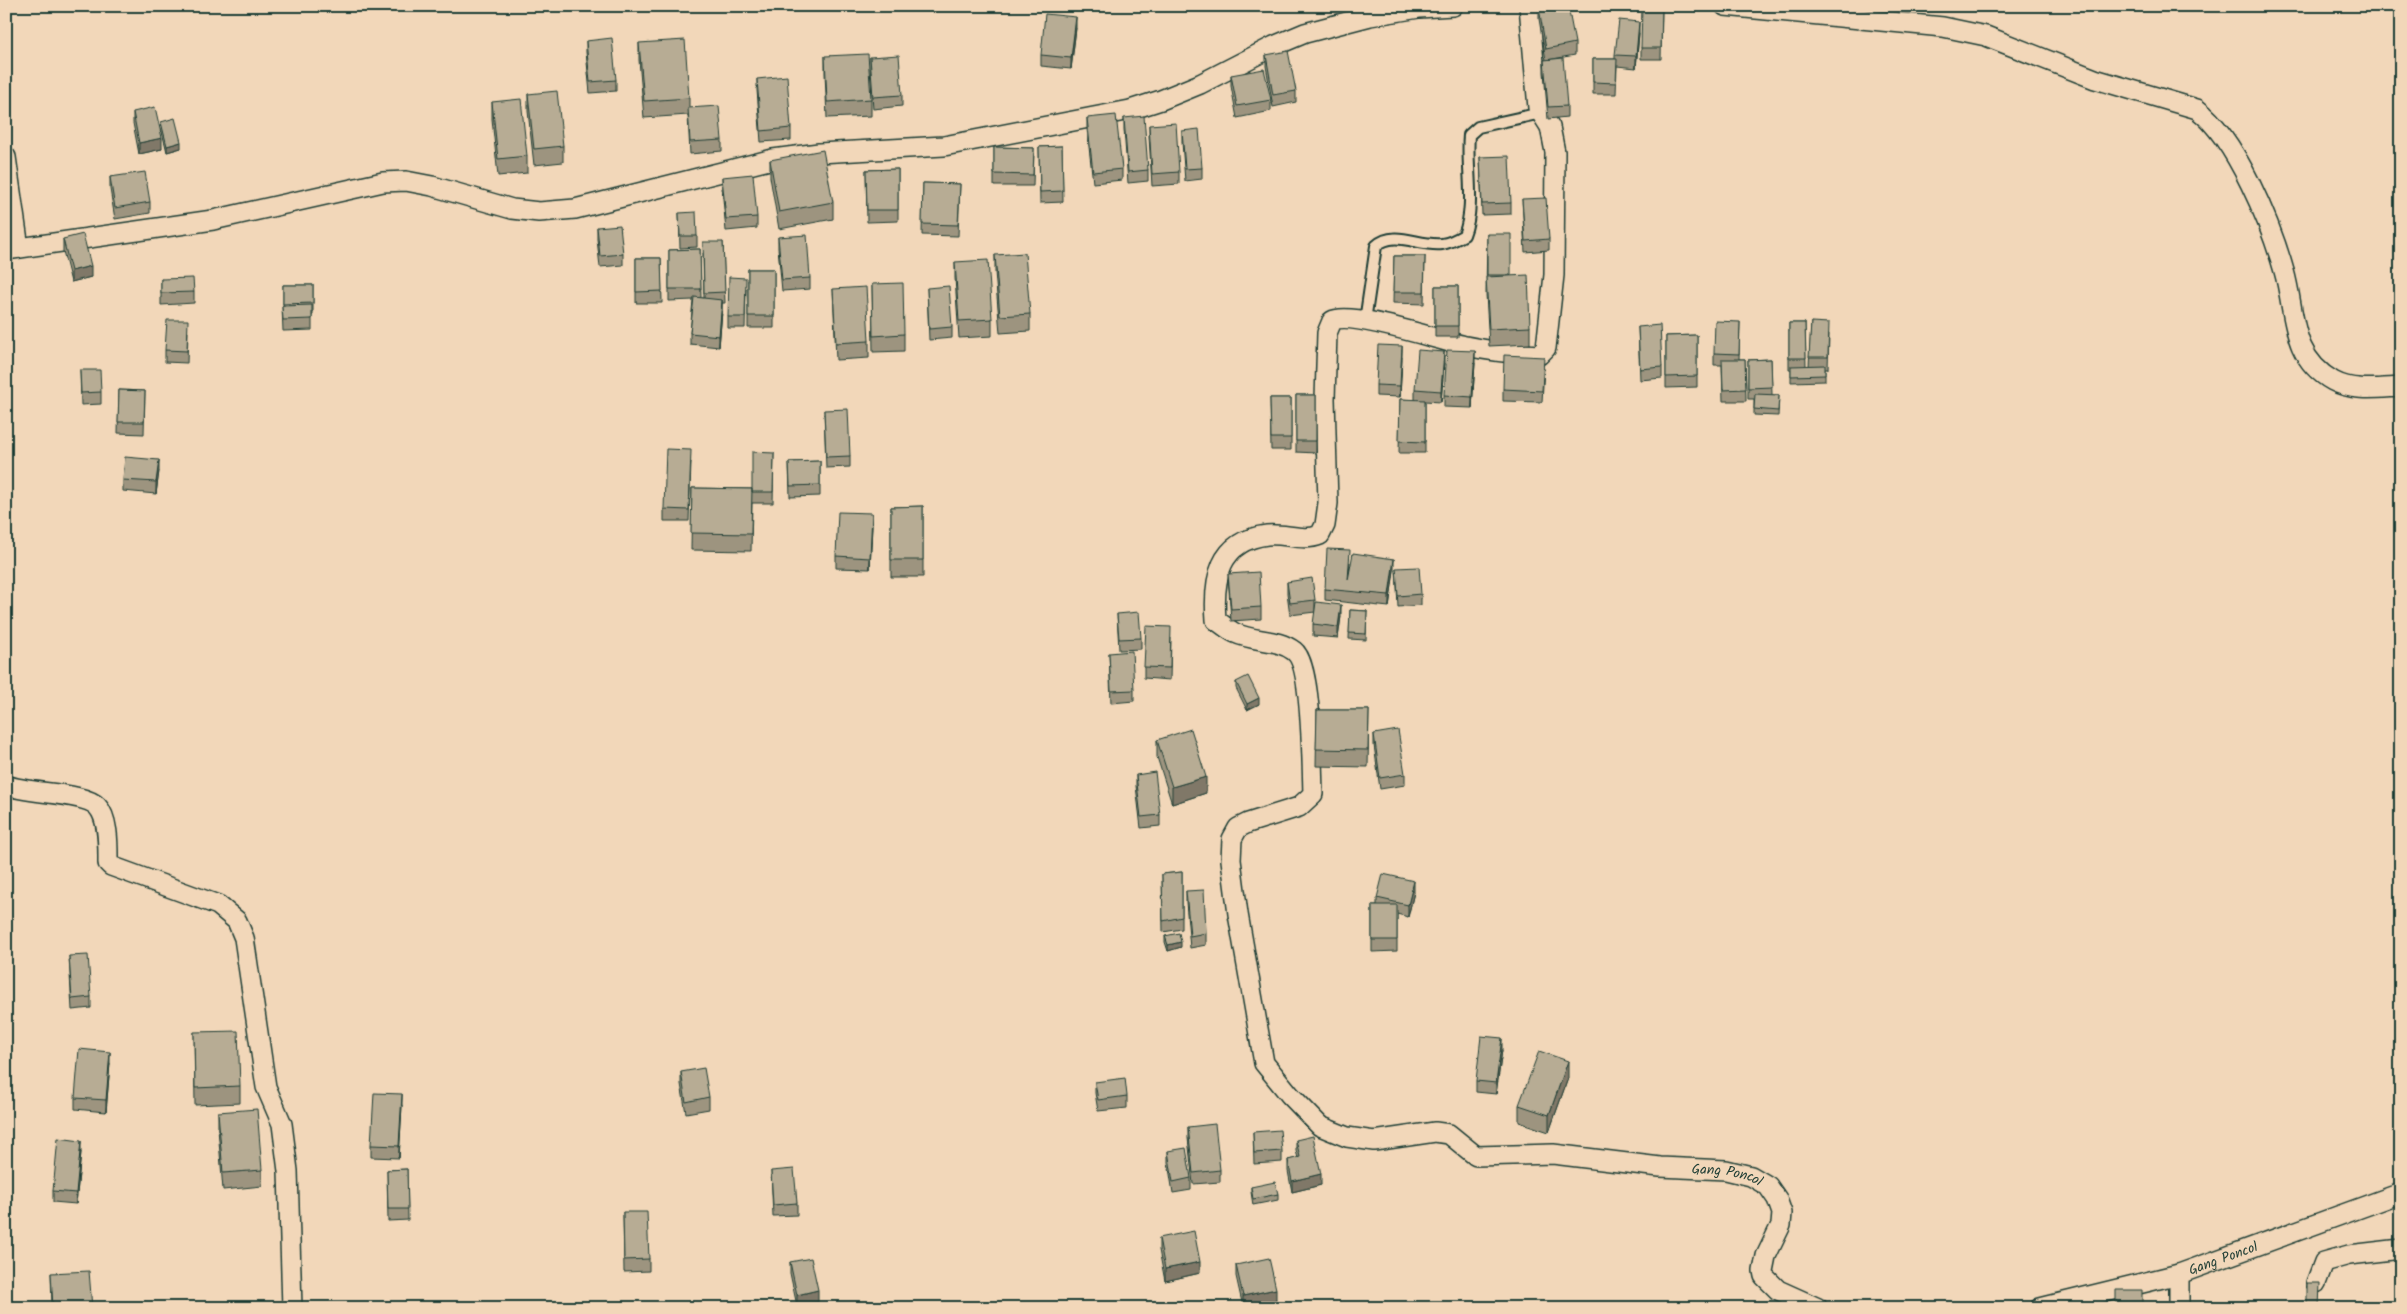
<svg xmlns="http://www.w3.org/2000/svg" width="2407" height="1314" viewBox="0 0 2407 1314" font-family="Kalam,sans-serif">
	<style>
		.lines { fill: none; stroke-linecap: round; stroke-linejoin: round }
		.lane-casing { stroke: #1f3d34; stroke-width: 14 }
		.street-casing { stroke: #1f3d34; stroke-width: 22 }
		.lane { stroke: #f2d7b9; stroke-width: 10 }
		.street { stroke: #f2d7b9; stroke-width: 19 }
		.wall { fill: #9d947f; stroke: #1f3d34 }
		.shaded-wall { fill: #807868; stroke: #1f3d34 }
		.building { fill: #b7ac94; stroke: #1f3d34 }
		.labels { text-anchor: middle; stroke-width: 4; stroke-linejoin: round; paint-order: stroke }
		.street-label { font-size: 14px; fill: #1f3d34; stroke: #f2d7b9 }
	</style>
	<rect width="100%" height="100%" fill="#f2d7b9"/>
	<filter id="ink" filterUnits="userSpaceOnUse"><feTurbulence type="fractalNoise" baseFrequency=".02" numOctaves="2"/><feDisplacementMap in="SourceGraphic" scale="10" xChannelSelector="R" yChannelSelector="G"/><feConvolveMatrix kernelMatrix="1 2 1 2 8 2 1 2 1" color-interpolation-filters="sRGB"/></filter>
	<g filter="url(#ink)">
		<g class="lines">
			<g class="lane-casing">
				<path id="lane" d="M 1365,321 L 1376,246 C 1395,229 1419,247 1442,244 C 1450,243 1457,239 1464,235 C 1476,204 1466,168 1469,135 L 1478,127 L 1541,113"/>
			</g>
			<g class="street-casing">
				<g id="street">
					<path id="s1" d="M 1529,6 L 1538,108 L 1550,127 L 1555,152 L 1554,275 L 1546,348 L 1539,355 C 1515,354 1490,351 1466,346 C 1441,341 1350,310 1332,321 L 1327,333 L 1325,399 L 1328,503 L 1325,525 L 1320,535 C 1303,542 1285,533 1267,535 C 1218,541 1213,580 1216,620 C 1222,624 1229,630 1235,633 C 1254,642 1277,638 1294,651 C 1312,664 1312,768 1313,794 L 1299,807 L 1248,823 L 1238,828 L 1232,839 L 1231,860 L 1238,914 L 1264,1063 L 1290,1095 L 1320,1126 L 1347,1137 L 1374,1141 L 1435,1132 L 1449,1134 L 1476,1156 L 1553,1154 L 1660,1167 L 1726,1170 L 1751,1176 L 1768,1186 L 1777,1199 L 1782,1213 L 1781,1225 L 1766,1256 L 1763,1271 L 1764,1276 L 1778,1290 L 1818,1308"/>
					<path d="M 1725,6 L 1943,27 L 1986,36 L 2095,79 L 2197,109 C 2236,138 2271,225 2284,271 C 2296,312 2289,356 2333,381 C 2353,392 2379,388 2401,387"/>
					<path d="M 6,157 L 19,248"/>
					<path d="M 6,250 L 213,220 L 383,182 L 406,181 L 432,186 L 512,209 L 539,212 L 575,209 L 773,159 L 819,153 L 944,146 L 1130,110 L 1161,100 L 1200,84 L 1274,46 L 1305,33 L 1370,16 L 1419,8 L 1453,6"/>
					<path d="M 6,785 C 28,794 84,792 97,806 C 109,818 108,847 108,863 L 111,866 L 218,905 L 237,921 L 244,938 L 266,1087 L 282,1124 L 288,1171 L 292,1308"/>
					<path d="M 2179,1274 L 2179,1308"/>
					<path d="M 2316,1283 L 2324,1262 L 2349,1255 L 2401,1249"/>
					<path id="s2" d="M 2040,1308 L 2179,1274 L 2401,1193"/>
				</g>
			</g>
			<use href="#lane" class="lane"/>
			<use href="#street" class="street"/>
		</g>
		<path class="wall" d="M 587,6 L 608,6 L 608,9 L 587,10 Z
			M 1662,6 L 1661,59 L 1641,59 L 1641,48 Z
			M 1539,8 L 1575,43 L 1575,55 L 1547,60 L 1567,106 L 1567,117 L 1548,119 L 1544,72 L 1544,60 L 1546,60 L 1539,19 Z
			M 1076,28 L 1071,69 L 1041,66 L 1041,55 Z
			M 1639,33 L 1636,68 L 1617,66 L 1616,94 L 1593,94 L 1593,59 L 1615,59 L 1615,55 Z
			M 586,41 L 616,80 L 616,91 L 590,93 L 586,52 Z
			M 639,43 L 689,98 L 689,108 L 722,140 L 722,151 L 690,154 L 688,115 L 644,118 L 639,60 Z
			M 1266,55 L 1296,91 L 1296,102 L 1273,107 L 1266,66 Z
			M 825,56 L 871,99 L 871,116 L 827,118 L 825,73 Z
			M 870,57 L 902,95 L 902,106 L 873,109 L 870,69 Z
			M 1231,75 L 1271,100 L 1271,111 L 1237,118 L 1231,86 Z
			M 757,79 L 791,128 L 791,140 L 761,142 L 757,90 Z
			M 528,94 L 563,146 L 563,162 L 534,165 L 528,111 Z
			M 492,102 L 527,156 L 527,173 L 498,176 L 492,119 Z
			M 133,112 L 162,149 L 139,154 L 133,123 Z
			M 1087,118 L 1122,169 L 1122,180 L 1093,183 L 1087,129 Z
			M 1124,118 L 1148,170 L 1148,181 L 1128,183 L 1124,129 Z
			M 161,122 L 181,148 L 167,152 L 161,128 Z
			M 1149,125 L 1179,172 L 1179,184 L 1152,186 L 1149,136 Z
			M 1182,131 L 1202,168 L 1202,179 L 1185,181 L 1182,142 Z
			M 1062,146 L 1063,202 L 1040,203 L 1039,147 Z
			M 994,147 L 1034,148 L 1033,186 L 994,186 Z
			M 1480,157 L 1511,203 L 1511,214 L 1482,215 Z
			M 770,160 L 833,202 L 833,219 L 779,229 L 770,177 Z
			M 898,169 L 898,221 L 867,222 L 866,170 Z
			M 110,177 L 150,202 L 150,213 L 115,219 L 110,189 Z
			M 722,177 L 757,217 L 757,228 L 726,231 L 722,188 Z
			M 923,183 L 960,184 L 958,236 L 922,235 Z
			M 1522,199 L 1549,239 L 1549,250 L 1525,252 Z
			M 679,213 L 697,236 L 697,247 L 680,248 Z
			M 597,227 L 623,254 L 623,265 L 600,267 L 597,239 Z
			M 1487,234 L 1511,276 L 1530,327 L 1530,344 L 1489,346 L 1486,294 Z
			M 778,237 L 810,278 L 810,289 L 782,291 L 778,248 Z
			M 63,239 L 91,277 L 71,282 L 63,251 Z
			M 723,242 L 725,303 L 722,303 L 722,311 L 719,347 L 690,344 L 690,333 L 693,300 L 669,301 L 669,250 L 700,249 L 701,298 L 704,298 L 703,253 Z
			M 995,255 L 1030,314 L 1030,331 L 1000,333 L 995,272 Z
			M 1394,256 L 1425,256 L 1424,304 L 1393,303 Z
			M 636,258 L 661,258 L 662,303 L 636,303 Z
			M 955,262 L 992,319 L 992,336 L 959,338 L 955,278 Z
			M 748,269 L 774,269 L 774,328 L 748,328 Z
			M 161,279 L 194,292 L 194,303 L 161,305 Z
			M 872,284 L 904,334 L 904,351 L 873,352 Z
			M 283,285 L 313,285 L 313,315 L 312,315 L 312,330 L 283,331 L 282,306 L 283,306 Z
			M 1435,286 L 1458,286 L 1458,337 L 1435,337 Z
			M 927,288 L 952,327 L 952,338 L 929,340 Z
			M 746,289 L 745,328 L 728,328 L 728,317 Z
			M 833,289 L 869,341 L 869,358 L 836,360 Z
			M 1740,322 L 1739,359 L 1745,359 L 1746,401 L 1723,401 L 1722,365 L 1714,365 L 1714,353 Z
			M 1811,322 L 1829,334 L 1828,369 L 1825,369 L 1825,381 L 1791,382 L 1791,370 L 1789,370 L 1789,323 L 1805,323 L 1806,366 L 1809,366 Z
			M 1638,327 L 1662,367 L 1662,378 L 1640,380 Z
			M 188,332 L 187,363 L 165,362 L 165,350 Z
			M 1697,335 L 1697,387 L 1666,388 L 1666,336 Z
			M 1402,357 L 1400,397 L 1376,396 L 1376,385 Z
			M 1771,359 L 1772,395 L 1779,395 L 1778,416 L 1754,415 L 1754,399 L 1748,399 L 1748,360 Z
			M 1444,363 L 1441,402 L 1425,401 L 1425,453 L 1399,453 L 1400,399 L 1415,400 L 1415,389 Z
			M 1475,363 L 1472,408 L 1444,407 L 1444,395 Z
			M 1544,368 L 1542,402 L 1503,401 L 1503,389 Z
			M 80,370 L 101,392 L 101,404 L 81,405 Z
			M 119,390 L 145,391 L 144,434 L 118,433 Z
			M 1296,395 L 1316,395 L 1316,453 L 1296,452 Z
			M 1270,398 L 1291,398 L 1291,450 L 1271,450 Z
			M 824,410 L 850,456 L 850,467 L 826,468 Z
			M 774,453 L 773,503 L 752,503 L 751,551 L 691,550 L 692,488 L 752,489 Z
			M 820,461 L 820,496 L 790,497 L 789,462 Z
			M 691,462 L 689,521 L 664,521 L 664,509 Z
			M 159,471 L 156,494 L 123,491 L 123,480 Z
			M 923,506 L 923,577 L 891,577 L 891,507 Z
			M 872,525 L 870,569 L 836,568 L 836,556 Z
			M 1350,562 L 1349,575 L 1394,570 L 1389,607 L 1325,600 L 1325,589 Z
			M 1396,568 L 1421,594 L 1421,605 L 1398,607 Z
			M 1228,574 L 1261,607 L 1261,619 L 1231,621 Z
			M 1287,582 L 1315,600 L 1315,612 L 1290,615 L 1287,593 Z
			M 1350,610 L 1367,611 L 1366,640 L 1349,639 Z
			M 1117,614 L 1141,638 L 1141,649 L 1119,650 Z
			M 1341,616 L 1338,638 L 1313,636 L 1313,624 Z
			M 1171,638 L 1170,680 L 1144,678 L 1144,667 Z
			M 1109,653 L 1134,690 L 1134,701 L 1111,703 Z
			M 1236,682 L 1259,704 L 1247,710 L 1236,688 Z
			M 1317,710 L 1369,710 L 1368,767 L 1316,766 Z
			M 1374,734 L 1405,774 L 1405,785 L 1380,789 L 1374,745 Z
			M 1157,740 L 1206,793 L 1172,804 L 1157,757 Z
			M 1136,775 L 1160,815 L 1160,826 L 1141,828 L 1136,786 Z
			M 1182,872 L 1182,929 L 1163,932 L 1162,874 Z
			M 1186,891 L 1206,933 L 1206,945 L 1190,948 L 1186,902 Z
			M 1414,892 L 1408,917 L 1397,914 L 1397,951 L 1372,952 L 1372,905 L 1377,905 L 1377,898 Z
			M 1165,936 L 1181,947 L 1168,951 L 1165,942 Z
			M 69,956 L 91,997 L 91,1008 L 72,1010 Z
			M 194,1032 L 240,1086 L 240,1103 L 195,1105 Z
			M 1502,1050 L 1496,1094 L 1476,1092 L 1476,1081 Z
			M 110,1063 L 106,1112 L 75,1109 L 75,1098 Z
			M 681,1072 L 709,1097 L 709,1109 L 686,1113 L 681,1084 Z
			M 1568,1078 L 1549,1132 L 1519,1122 L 1519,1105 Z
			M 1095,1082 L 1127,1096 L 1127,1108 L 1098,1111 L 1095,1093 Z
			M 402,1105 L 399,1158 L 371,1157 L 371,1145 Z
			M 218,1112 L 262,1170 L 262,1186 L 223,1190 L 218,1129 Z
			M 1188,1127 L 1220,1170 L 1220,1182 L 1193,1184 L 1188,1138 Z
			M 1253,1132 L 1282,1151 L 1282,1162 L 1254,1164 Z
			M 1296,1140 L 1321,1185 L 1292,1192 L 1288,1171 L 1288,1160 L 1298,1158 L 1296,1151 Z
			M 1168,1151 L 1191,1178 L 1191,1190 L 1173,1193 L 1168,1162 Z
			M 81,1152 L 76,1204 L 53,1202 L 53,1191 Z
			M 407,1169 L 408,1220 L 388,1221 L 387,1170 Z
			M 771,1171 L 797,1203 L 797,1215 L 773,1216 Z
			M 1251,1187 L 1278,1194 L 1278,1200 L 1253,1205 L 1251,1192 Z
			M 623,1212 L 649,1259 L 649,1271 L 624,1272 Z
			M 1159,1238 L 1200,1273 L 1165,1281 L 1159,1250 Z
			M 790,1262 L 818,1302 L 797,1306 L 790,1273 Z
			M 1236,1265 L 1276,1300 L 1243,1307 L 1236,1276 Z
			M 51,1273 L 92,1308 L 52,1308 Z"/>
		<path class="shaded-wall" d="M 1035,6 L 1045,6 L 1035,9 Z
			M 1076,17 L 1076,28 L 1071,69 L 1071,58 Z
			M 1639,22 L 1639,33 L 1636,68 L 1636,56 Z
			M 162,138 L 162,149 L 139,154 L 139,143 Z
			M 181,142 L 181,148 L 167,152 L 167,146 Z
			M 91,266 L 91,277 L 71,282 L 71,271 Z
			M 722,300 L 722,311 L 719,347 L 719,336 Z
			M 1402,346 L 1402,357 L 1400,397 L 1400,386 Z
			M 1475,351 L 1475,363 L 1472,408 L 1472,397 Z
			M 1444,352 L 1444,363 L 1441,402 L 1441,391 Z
			M 159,460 L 159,471 L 156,494 L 156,482 Z
			M 872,513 L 872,525 L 870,569 L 870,558 Z
			M 1394,559 L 1394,570 L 1389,607 L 1389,595 Z
			M 1341,605 L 1341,616 L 1338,638 L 1338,627 Z
			M 1259,698 L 1259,704 L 1247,710 L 1247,704 Z
			M 1206,777 L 1206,793 L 1172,804 L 1172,787 Z
			M 1414,881 L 1414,892 L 1408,917 L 1408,905 Z
			M 1181,942 L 1181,947 L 1168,951 L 1168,945 Z
			M 1502,1038 L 1502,1050 L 1496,1094 L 1496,1083 Z
			M 110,1052 L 110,1063 L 106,1112 L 106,1100 Z
			M 1568,1061 L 1568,1078 L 1549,1132 L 1549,1115 Z
			M 402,1094 L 402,1105 L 399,1158 L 399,1146 Z
			M 81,1141 L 81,1152 L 76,1204 L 76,1193 Z
			M 1321,1174 L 1321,1185 L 1292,1192 L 1292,1181 Z
			M 1200,1262 L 1200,1273 L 1165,1281 L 1165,1269 Z
			M 1276,1289 L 1276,1300 L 1243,1307 L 1243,1296 Z
			M 818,1290 L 818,1302 L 797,1306 L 797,1295 Z"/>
		<path class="building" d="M 1548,6 L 1568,6 L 1575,43 L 1546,49 L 1539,8 Z
			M 1642,6 L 1662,6 L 1661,48 L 1641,48 Z
			M 1045,14 L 1076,17 L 1071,58 L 1041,55 Z
			M 1619,20 L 1639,22 L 1636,56 L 1615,55 Z
			M 612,38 L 616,80 L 590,82 L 586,41 Z
			M 685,40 L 689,98 L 644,101 L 639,43 Z
			M 1288,51 L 1296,91 L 1273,95 L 1266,55 Z
			M 868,54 L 871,99 L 827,102 L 825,56 Z
			M 899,55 L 902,95 L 873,97 L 870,57 Z
			M 1563,58 L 1567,106 L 1548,107 L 1544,60 Z
			M 1593,59 L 1617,59 L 1616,83 L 1593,82 Z
			M 1264,69 L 1271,100 L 1237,106 L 1231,75 Z
			M 787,76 L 791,128 L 761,131 L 757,79 Z
			M 557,91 L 563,146 L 534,149 L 528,94 Z
			M 521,99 L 527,156 L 498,159 L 492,102 Z
			M 719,106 L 722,140 L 690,142 L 688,108 Z
			M 155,107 L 162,138 L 139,143 L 133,112 Z
			M 1116,115 L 1122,169 L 1093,172 L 1087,118 Z
			M 1144,116 L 1148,170 L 1128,172 L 1124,118 Z
			M 175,118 L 181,142 L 167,146 L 161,122 Z
			M 1176,123 L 1179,172 L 1152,174 L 1149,125 Z
			M 1199,129 L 1202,168 L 1185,169 L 1182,131 Z
			M 1062,146 L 1063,191 L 1040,192 L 1039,147 Z
			M 994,147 L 1034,148 L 1033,175 L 994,174 Z
			M 823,150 L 833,202 L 779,212 L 770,160 Z
			M 1509,156 L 1511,203 L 1482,204 L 1480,157 Z
			M 898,169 L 898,210 L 867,210 L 866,170 Z
			M 145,172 L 150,202 L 115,208 L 110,177 Z
			M 753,174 L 757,217 L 726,219 L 722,177 Z
			M 923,183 L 960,184 L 958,225 L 922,224 Z
			M 1546,198 L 1549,239 L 1525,241 L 1522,199 Z
			M 696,212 L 697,236 L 680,236 L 679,213 Z
			M 620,225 L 623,254 L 600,256 L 597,227 Z
			M 83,234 L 91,266 L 71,271 L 63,239 Z
			M 1487,234 L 1511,234 L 1511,275 L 1487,275 Z
			M 807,235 L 810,278 L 782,280 L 778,237 Z
			M 703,242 L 723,242 L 725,292 L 704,293 Z
			M 700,249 L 701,289 L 669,289 L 669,250 Z
			M 1025,253 L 1030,314 L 1000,316 L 995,255 Z
			M 1394,256 L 1425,256 L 1424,292 L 1393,292 Z
			M 636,258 L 661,258 L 662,291 L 636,292 Z
			M 988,260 L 992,319 L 959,321 L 955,262 Z
			M 748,269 L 774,269 L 774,316 L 748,316 Z
			M 1528,275 L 1530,327 L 1489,329 L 1486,277 Z
			M 729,277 L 746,278 L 745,317 L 728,317 Z
			M 193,278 L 194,292 L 161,293 L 161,279 Z
			M 903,283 L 904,334 L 873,336 L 872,284 Z
			M 283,285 L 313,285 L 313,303 L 283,304 Z
			M 949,286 L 952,327 L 929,329 L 927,288 Z
			M 1435,286 L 1458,286 L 1458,326 L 1435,326 Z
			M 866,287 L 869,341 L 836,343 L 833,289 Z
			M 694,297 L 722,300 L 719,336 L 690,333 Z
			M 312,305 L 312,319 L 283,320 L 282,306 Z
			M 167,320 L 188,320 L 187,351 L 165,350 Z
			M 1715,321 L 1740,322 L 1739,354 L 1714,353 Z
			M 1811,322 L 1829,323 L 1828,357 L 1809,357 Z
			M 1789,323 L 1805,323 L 1806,358 L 1789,358 Z
			M 1660,325 L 1662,367 L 1640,369 L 1638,327 Z
			M 1697,335 L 1697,376 L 1666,377 L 1666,336 Z
			M 1378,345 L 1402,346 L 1400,386 L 1376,385 Z
			M 1418,350 L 1444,352 L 1441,391 L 1415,389 Z
			M 1447,350 L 1475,351 L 1472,397 L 1444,395 Z
			M 1504,355 L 1544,357 L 1542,391 L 1503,389 Z
			M 1722,359 L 1745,359 L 1746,389 L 1723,390 Z
			M 1771,359 L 1772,387 L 1748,388 L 1748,360 Z
			M 1825,365 L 1825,375 L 1791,376 L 1791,366 Z
			M 80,370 L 100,370 L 101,392 L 81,393 Z
			M 119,390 L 145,391 L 144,422 L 118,422 Z
			M 1755,394 L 1779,395 L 1778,411 L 1754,409 Z
			M 1296,395 L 1316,395 L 1316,441 L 1296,441 Z
			M 1270,398 L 1291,398 L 1291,438 L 1271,438 Z
			M 1400,399 L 1425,400 L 1425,442 L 1399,441 Z
			M 848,409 L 850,456 L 826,457 L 824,410 Z
			M 666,449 L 691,450 L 689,510 L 664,509 Z
			M 752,452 L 774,453 L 773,492 L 752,492 Z
			M 125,457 L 159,460 L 156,482 L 123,480 Z
			M 820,461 L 820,485 L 790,486 L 789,462 Z
			M 692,488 L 752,489 L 751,534 L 691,533 Z
			M 923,506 L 923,560 L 891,560 L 891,507 Z
			M 838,512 L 872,513 L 870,558 L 836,556 Z
			M 1327,549 L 1350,550 L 1348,580 L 1353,553 L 1394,559 L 1389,595 L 1325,589 Z
			M 1419,567 L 1421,594 L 1398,596 L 1396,568 Z
			M 1259,572 L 1261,607 L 1231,609 L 1228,574 Z
			M 1312,578 L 1315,600 L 1290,603 L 1287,582 Z
			M 1316,602 L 1341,605 L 1338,627 L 1313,624 Z
			M 1350,610 L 1367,611 L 1366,634 L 1349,633 Z
			M 1139,612 L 1141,638 L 1119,639 L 1117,614 Z
			M 1146,626 L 1171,627 L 1170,668 L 1144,667 Z
			M 1132,651 L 1134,690 L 1111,691 L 1109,653 Z
			M 1248,676 L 1259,698 L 1247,704 L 1236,682 Z
			M 1317,710 L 1369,710 L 1368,750 L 1316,749 Z
			M 1191,729 L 1206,777 L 1172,787 L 1157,740 Z
			M 1398,730 L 1405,774 L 1380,778 L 1374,734 Z
			M 1155,772 L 1160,815 L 1141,817 L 1136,775 Z
			M 1182,872 L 1182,917 L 1163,921 L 1162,874 Z
			M 1383,874 L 1414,881 L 1408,905 L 1377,898 Z
			M 1204,890 L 1206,933 L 1190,936 L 1186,891 Z
			M 1372,905 L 1397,905 L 1397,940 L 1372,940 Z
			M 1179,933 L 1181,942 L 1168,945 L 1165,936 Z
			M 88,955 L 91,997 L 72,999 L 69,956 Z
			M 238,1031 L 240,1086 L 195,1088 L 194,1032 Z
			M 1481,1036 L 1502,1038 L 1496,1083 L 1476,1081 Z
			M 79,1049 L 110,1052 L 106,1100 L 75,1098 Z
			M 1539,1051 L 1568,1061 L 1549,1115 L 1519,1105 Z
			M 704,1068 L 709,1097 L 686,1102 L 681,1072 Z
			M 1125,1078 L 1127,1096 L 1098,1100 L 1095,1082 Z
			M 374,1093 L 402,1094 L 399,1146 L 371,1145 Z
			M 257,1109 L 262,1170 L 223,1173 L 218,1112 Z
			M 1215,1124 L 1220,1170 L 1193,1173 L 1188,1127 Z
			M 1280,1130 L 1282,1151 L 1254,1153 L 1253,1132 Z
			M 1313,1136 L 1321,1174 L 1292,1181 L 1288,1160 L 1300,1157 L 1296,1140 Z
			M 58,1138 L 81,1141 L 76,1193 L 53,1191 Z
			M 1186,1148 L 1191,1178 L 1173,1182 L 1168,1151 Z
			M 407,1169 L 408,1209 L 388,1209 L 387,1170 Z
			M 794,1169 L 797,1203 L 773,1205 L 771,1171 Z
			M 1275,1182 L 1278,1194 L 1253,1199 L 1251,1187 Z
			M 623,1212 L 647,1212 L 649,1259 L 624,1260 Z
			M 1194,1231 L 1200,1262 L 1165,1269 L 1159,1238 Z
			M 811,1258 L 818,1290 L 797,1295 L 790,1262 Z
			M 1269,1258 L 1276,1289 L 1243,1296 L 1236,1265 Z
			M 89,1271 L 92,1308 L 53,1308 L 51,1273 Z
			M 2307,1283 L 2320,1283 L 2319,1308 L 2307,1308 Z
			M 2116,1290 L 2142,1290 L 2142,1308 L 2116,1308 Z"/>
	</g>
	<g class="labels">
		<g class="street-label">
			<text dy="5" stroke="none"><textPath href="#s1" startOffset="2009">Gang Poncol</textPath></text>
			<text dy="5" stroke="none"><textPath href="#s2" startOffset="190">Gang Poncol</textPath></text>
		</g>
	</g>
	<rect width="2407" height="1314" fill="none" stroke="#f2d7b9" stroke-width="25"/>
	<rect x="12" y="12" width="2382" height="1289" fill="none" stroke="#1f3d34" stroke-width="2" filter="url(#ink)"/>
</svg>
